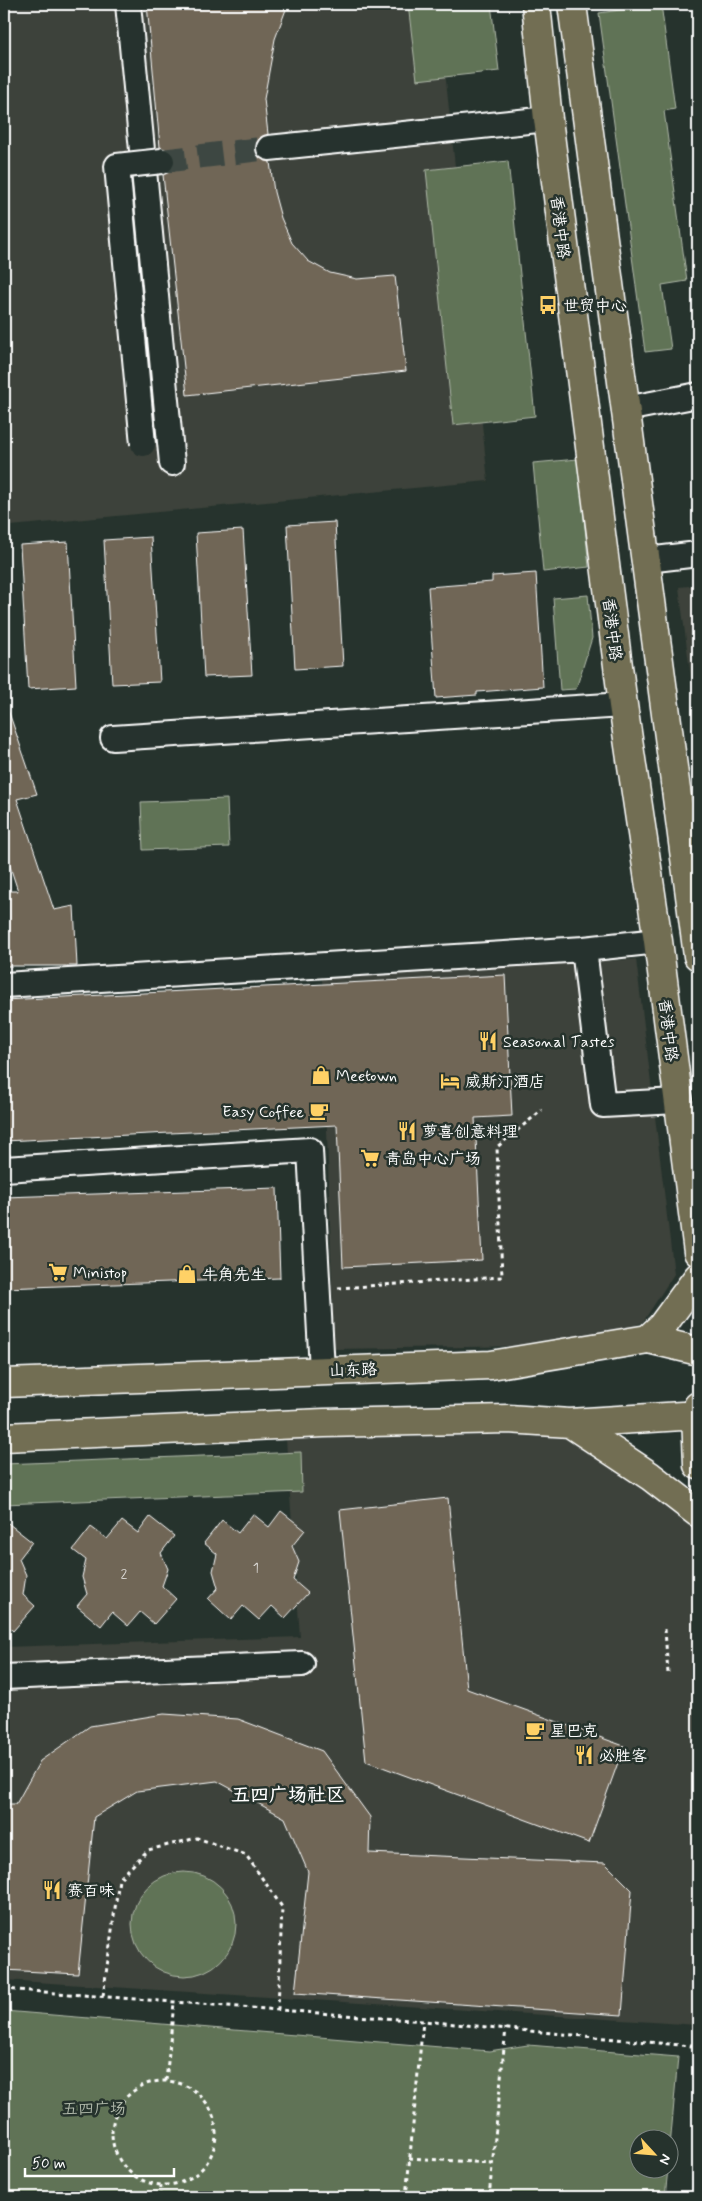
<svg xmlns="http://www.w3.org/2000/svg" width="702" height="2201" viewBox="0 0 702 2201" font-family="Mynerve,'LXGW WenKai TC',sans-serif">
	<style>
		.built { fill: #3c423a }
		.green { fill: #607356; stroke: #b0b9aa }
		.building { fill: #6f6657; stroke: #fff }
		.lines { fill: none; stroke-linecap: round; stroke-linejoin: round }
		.minor-tunnel { stroke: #3c4742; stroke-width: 24; stroke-dasharray: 24 12; stroke-linecap: butt }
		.minor-casing { stroke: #fff; stroke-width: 28 }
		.major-casing { stroke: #fff; stroke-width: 31 }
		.path { stroke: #fff; stroke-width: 3; stroke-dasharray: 4 4; stroke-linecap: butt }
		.minor { stroke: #26332d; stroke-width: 24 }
		.major { stroke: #726e52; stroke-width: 28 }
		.minor-bridge-casing { stroke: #fff; stroke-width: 28; stroke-linecap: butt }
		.minor-bridge { stroke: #26332d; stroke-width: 24 }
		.labels { text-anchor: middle; stroke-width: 5; stroke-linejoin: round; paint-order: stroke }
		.number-label { font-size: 14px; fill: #dbd9d5 }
		.street-label { font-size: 16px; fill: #fff; stroke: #26332d }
		.poi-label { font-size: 16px; fill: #fff; stroke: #26332d; text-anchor: start }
		.park-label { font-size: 16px; fill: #b0b9aa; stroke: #26332d }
		.quarter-label { font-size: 19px; font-weight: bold; fill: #fff; stroke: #26332d }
	</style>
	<rect width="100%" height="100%" fill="#26332d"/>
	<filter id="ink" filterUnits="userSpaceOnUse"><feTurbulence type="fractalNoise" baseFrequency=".02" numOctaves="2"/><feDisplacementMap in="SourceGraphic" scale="10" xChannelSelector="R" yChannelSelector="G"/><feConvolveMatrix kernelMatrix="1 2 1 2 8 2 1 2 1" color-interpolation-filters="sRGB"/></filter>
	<g filter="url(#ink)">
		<path class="built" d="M 4,4 L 438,4 L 488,481 L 11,526 L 4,408 Z
			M 698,585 L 698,733 L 679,587 Z
			M 636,959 L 674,1274 L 643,1322 L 595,1345 L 334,1349 L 322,977 Z
			M 583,1433 L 698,1523 L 698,2025 L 4,1980 L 4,1647 L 300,1637 L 286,1439 Z"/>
		<path class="green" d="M 408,4 L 491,4 L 499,71 L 417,80 Z
			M 661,4 L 675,109 L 664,111 L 687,281 L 662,285 L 671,349 L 645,352 L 599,13 Z
			M 508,161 L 535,416 L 453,425 L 426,170 Z
			M 578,459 L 589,567 L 543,572 L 533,463 Z
			M 588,595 L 592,638 L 576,689 L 560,690 L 553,598 Z
			M 227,799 L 229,847 L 143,850 L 141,802 Z
			M 301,1452 L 302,1492 L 4,1504 L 4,1464 Z
			M132 1924a52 52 0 1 1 104 0a52 52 0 1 1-104 0Z
			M 4,2011 L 489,2051 L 528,2045 L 678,2057 L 670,2147 L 670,2138 L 640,2138 L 640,2168 L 668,2169 L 665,2197 L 4,2197 Z"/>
		<path class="building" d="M 147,4 L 288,4 L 275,39 L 264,99 L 268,134 L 257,142 L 255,150 L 263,160 L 270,162 L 274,192 L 281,218 L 292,243 L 308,261 L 330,273 L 357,279 L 395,276 L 406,371 L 187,395 L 163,175 L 170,172 L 176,160 L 173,152 L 160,147 Z
			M 335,522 L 343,666 L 295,669 L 287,525 Z
			M 243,530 L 252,675 L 204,677 L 196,533 Z
			M 151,537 L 160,682 L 112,684 L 104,540 Z
			M 68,542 L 76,686 L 28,689 L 20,545 Z
			M 536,573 L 543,687 L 477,692 L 477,695 L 436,698 L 428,587 L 492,582 L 492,576 Z
			M 4,704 L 6,704 L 37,794 L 17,799 L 54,910 L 74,906 L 77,966 L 4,966 L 4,891 L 18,891 L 4,848 Z
			M 505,975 L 512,1116 L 475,1118 L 482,1260 L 343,1267 L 337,1125 L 4,1141 L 4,1000 Z
			M 277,1188 L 280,1278 L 4,1288 L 4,1197 Z
			M 448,1498 L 467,1689 L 624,1746 L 589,1843 L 366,1761 L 340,1510 Z
			M 281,1511 L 305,1530 L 292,1546 L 299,1562 L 293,1580 L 308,1593 L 285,1618 L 272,1606 L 259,1620 L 243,1606 L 231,1620 L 208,1599 L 218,1588 L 213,1571 L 217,1554 L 204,1543 L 222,1520 L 238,1533 L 253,1514 L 269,1527 Z
			M 150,1517 L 174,1536 L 161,1553 L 168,1569 L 162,1586 L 176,1599 L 154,1624 L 140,1612 L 128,1626 L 112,1612 L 101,1626 L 77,1606 L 87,1594 L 82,1577 L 86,1560 L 73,1550 L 91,1527 L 107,1539 L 122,1521 L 138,1533 Z
			M 4,1520 L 32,1542 L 19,1559 L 26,1575 L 23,1595 L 35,1606 L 13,1631 L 4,1623 Z
			M 164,1714 L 238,1719 L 322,1751 L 370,1817 L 369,1853 L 605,1863 L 632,1890 L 622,2015 L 295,1993 L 308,1872 L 285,1818 L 217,1781 L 137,1791 L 94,1817 L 78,1974 L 4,1970 L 4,1804 L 16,1804 L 40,1761 L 90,1726 Z"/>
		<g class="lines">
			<path class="minor-tunnel" d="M 162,161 L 269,148"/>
			<g class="minor-casing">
				<path id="minor" d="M 128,4 L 172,463
					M 269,148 L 548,119
					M 626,409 L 698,395
					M 647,560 L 698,554
					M 113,738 L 623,705
					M 584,949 L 603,1105 L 677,1101
					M 4,985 L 584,949 L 658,941
					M 4,1169 L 310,1150 L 322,1370
					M 4,1677 L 302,1664"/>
			</g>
			<g class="major-casing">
				<path id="major" d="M 536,4 L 548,119 L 623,705 L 658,941 L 698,1252
					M 572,4 L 698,956
					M 648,1339 L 662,1326 L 698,1277
					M 4,1383 L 491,1365 L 648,1339 L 698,1351
					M 698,1406 L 696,1415 L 698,1465
					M 570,1423 L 650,1476 L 698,1513
					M 4,1437 L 324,1423 L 508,1419 L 570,1423 L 698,1415"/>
			</g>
			<path class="path" d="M 338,1288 L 502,1277 L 497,1147 L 542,1110
				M 665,1629 L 668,1674
				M 4,1989 L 423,2021 L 691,2046 L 698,2032
				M 103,1996 L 119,1879 L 148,1850 L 197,1838 L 246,1855 L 282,1907 L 278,2009
				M 166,2081 L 174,2003
				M112 2133a52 52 0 1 1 104 0a52 52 0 1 1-104 0Z
				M 409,2158 L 491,2163
				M 160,2197 L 161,2186
				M 406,2197 L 423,2021
				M 489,2197 L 506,2028"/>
			<use href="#minor" class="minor"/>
			<use href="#major" class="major"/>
			<g class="minor-bridge-casing">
				<path id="minor-bridge" d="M 143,444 L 117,166 L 162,161"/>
			</g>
			<use href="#minor-bridge" class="minor-bridge"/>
		</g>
	</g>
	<defs>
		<g id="bus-bare" transform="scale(1.5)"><path d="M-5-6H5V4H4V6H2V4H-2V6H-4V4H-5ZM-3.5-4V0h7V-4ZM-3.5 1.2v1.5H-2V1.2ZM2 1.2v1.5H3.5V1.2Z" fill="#ffd166" stroke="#26332d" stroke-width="2.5" paint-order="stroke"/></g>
		<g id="restaurant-bare" transform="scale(1.5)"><path d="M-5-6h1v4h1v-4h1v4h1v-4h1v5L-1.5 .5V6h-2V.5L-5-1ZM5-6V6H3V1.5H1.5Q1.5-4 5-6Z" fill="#ffd166" stroke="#26332d" stroke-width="2.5" paint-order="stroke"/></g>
		<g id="shop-bare" transform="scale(1.5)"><path d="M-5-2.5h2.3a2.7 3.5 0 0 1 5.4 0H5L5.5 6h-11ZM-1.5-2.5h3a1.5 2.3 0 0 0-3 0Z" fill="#ffd166" stroke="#26332d" stroke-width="2.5" paint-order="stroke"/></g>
		<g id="hotel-bare" transform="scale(1.5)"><path d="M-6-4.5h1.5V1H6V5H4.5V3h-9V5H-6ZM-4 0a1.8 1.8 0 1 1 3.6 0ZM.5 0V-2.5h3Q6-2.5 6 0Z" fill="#ffd166" stroke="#26332d" stroke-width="2.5" paint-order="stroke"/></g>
		<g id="cafe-bare" transform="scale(1.5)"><path d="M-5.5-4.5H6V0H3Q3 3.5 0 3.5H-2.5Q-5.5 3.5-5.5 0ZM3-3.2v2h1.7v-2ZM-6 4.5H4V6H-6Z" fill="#ffd166" stroke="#26332d" stroke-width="2.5" paint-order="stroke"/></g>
		<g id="supermarket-bare" transform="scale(1.5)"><path d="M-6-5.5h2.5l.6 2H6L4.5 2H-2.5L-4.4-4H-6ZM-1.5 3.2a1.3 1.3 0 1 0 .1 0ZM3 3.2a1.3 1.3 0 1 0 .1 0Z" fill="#ffd166" stroke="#26332d" stroke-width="2.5" paint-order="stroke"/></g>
	</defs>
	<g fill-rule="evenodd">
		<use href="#bus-bare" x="548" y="305"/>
		<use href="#restaurant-bare" x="488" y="1041"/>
		<use href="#shop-bare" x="321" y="1075"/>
		<use href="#hotel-bare" x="450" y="1081"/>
		<use href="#cafe-bare" x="319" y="1111"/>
		<use href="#restaurant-bare" x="407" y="1131"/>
		<use href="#supermarket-bare" x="370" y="1158"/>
		<use href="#supermarket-bare" x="58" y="1272"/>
		<use href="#shop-bare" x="187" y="1274"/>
		<use href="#cafe-bare" x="535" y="1730"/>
		<use href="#restaurant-bare" x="584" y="1755"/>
		<use href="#restaurant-bare" x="52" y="1890"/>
	</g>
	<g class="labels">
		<g class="number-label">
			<text x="256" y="1572">1</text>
			<text x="124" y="1578">2</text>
		</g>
		<g class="street-label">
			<text transform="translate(561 227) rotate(83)" y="6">香港中路</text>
			<text transform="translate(613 629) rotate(83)" y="6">香港中路</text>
			<text transform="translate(669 1030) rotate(83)" y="6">香港中路</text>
			<text transform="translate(353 1369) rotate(-2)" y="6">山东路</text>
		</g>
		<g class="poi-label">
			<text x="563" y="311">世贸中心</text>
			<text x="503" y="1047">Seasonal Tastes</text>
			<text x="336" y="1081">Meetown</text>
			<text x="465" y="1087">威斯汀酒店</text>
			<text x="304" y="1117" text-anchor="end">Easy Coffee</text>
			<text x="422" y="1137">萝喜创意料理</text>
			<text x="385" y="1164">青岛中心广场</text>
			<text x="73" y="1278">Ministop</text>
			<text x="202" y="1280">牛角先生</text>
			<text x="550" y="1736">星巴克</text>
			<text x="599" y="1761">必胜客</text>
			<text x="67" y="1896">赛百味</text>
		</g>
		<g class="park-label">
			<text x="94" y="2114">五四广场</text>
		</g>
		<g class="quarter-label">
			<text x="288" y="1801">五四广场社区</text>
		</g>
	</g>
	<rect width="702" height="2201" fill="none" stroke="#26332d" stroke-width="20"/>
	<rect x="10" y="10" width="682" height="2181" fill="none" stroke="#fff" stroke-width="2" filter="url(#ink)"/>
	<g transform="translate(654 2154) rotate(116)"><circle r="24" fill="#26332d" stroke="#7d8581"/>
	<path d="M0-4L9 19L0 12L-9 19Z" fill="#ffd166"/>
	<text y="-8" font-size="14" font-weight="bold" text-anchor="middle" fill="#ffffff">N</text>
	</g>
	<path d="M25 2168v8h149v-8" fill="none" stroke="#ffffff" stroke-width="2.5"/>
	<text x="32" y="2168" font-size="15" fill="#ffffff" stroke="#26332d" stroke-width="4" paint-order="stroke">50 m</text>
</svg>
